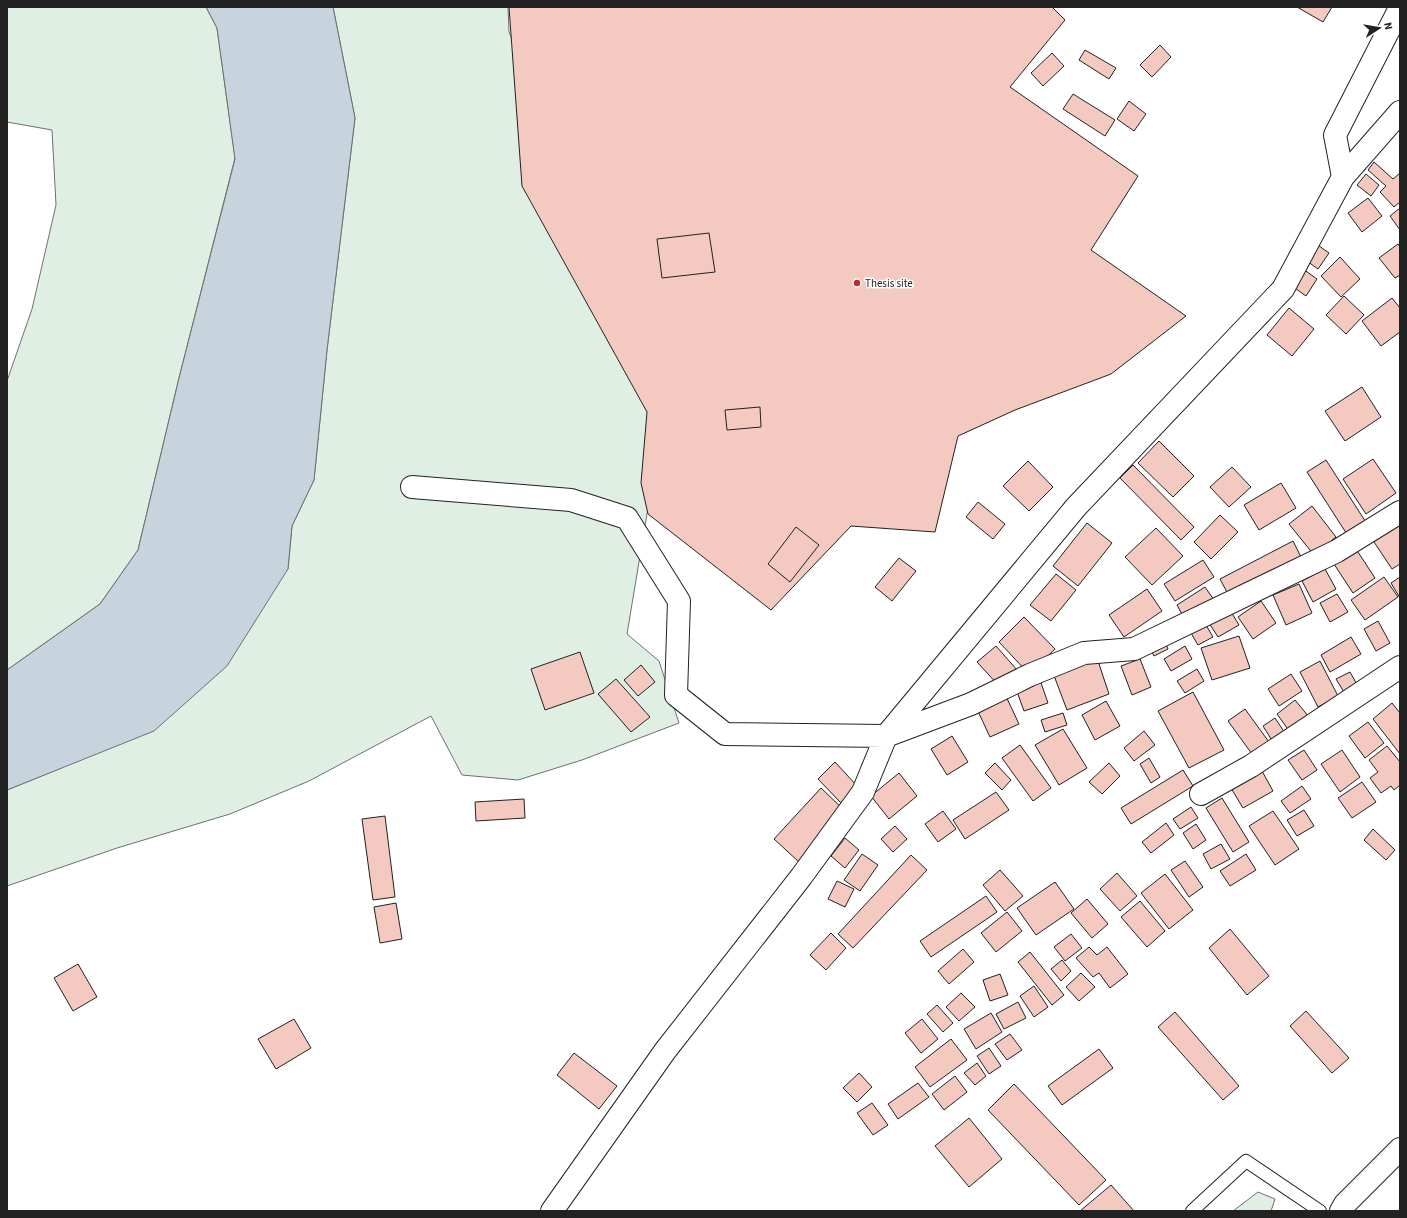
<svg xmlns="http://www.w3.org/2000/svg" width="1407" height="1218" viewBox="0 0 1407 1218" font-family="'Source Sans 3',sans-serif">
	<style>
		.green { fill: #e0efe3; stroke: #6f6f6f }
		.water { fill: #c7d3dd; stroke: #6f6f6f }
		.building { fill: #f3c9c0; stroke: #222 }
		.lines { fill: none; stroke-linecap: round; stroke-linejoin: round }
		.service-casing { stroke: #222; stroke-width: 14 }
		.minor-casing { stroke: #222; stroke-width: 24 }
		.trunk-casing { stroke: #222; stroke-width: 24 }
		.service { stroke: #fff; stroke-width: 12 }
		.minor { stroke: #fff; stroke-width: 22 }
		.trunk { stroke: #fff; stroke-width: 22 }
		.poi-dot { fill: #c62828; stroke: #fff; stroke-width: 1.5 }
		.labels { text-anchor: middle; stroke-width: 3; stroke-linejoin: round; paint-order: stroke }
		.poi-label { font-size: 11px; fill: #222; stroke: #fff; text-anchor: start }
	</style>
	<rect width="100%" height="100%" fill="#fff"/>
	<path class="green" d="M 7,7 L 206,7 L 217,28 L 235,158 L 179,378 L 138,550 L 100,604 L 7,670 L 7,381 L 32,309 L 56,205 L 52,130 L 7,122 Z
		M 333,7 L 508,7 L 509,32 L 538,101 L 644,376 L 654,472 L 627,634 L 659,661 L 679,723 L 582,760 L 518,780 L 462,775 L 431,716 L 309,781 L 230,814 L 117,848 L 7,886 L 7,790 L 61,768 L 288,569 L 292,526 L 314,480 L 327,350 L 355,118 Z
		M 1258,1192 L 1275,1199 L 1271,1211 L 1233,1211 Z"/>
	<path class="water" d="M 206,7 L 333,7 L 355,118 L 327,350 L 314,480 L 292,526 L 288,569 L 227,666 L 154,731 L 7,790 L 7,670 L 100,604 L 138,550 L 179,378 L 235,159 L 217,28 Z"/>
	<path class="building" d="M 509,7 L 1052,7 L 1065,20 L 1010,87 L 1138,176 L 1091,250 L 1186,316 L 1111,374 L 1015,410 L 958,436 L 935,532 L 851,526 L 771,610 L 648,514 L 641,483 L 647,412 L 522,186 Z
		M 1297,7 L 1332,7 L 1323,22 Z
		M 1160,45 L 1171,57 L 1152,77 L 1140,65 Z
		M 1085,50 L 1116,68 L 1109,79 L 1079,60 Z
		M 1052,53 L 1064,66 L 1043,86 L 1031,73 Z
		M 1073,94 L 1115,120 L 1105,136 L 1063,109 Z
		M 1129,101 L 1146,114 L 1134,131 L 1117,119 Z
		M 1374,162 L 1393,179 L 1400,173 L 1400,202 L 1394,207 L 1380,192 L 1386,186 L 1368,170 Z
		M 1366,174 L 1379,185 L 1371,196 L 1357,185 Z
		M 1368,198 L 1382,216 L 1362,232 L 1348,213 Z
		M 1400,208 L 1400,230 L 1390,216 Z
		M 709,233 L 715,272 L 662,278 L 657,239 Z
		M 1315,243 L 1329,253 L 1318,269 L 1304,259 Z
		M 1398,244 L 1400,247 L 1400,275 L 1395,278 L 1379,258 Z
		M 1340,257 L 1360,279 L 1341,297 L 1321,276 Z
		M 1303,269 L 1317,279 L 1306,296 L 1292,286 Z
		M 1344,296 L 1364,315 L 1346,334 L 1326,315 Z
		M 1392,298 L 1400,308 L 1400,332 L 1381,346 L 1362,321 Z
		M 1289,308 L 1314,329 L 1292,356 L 1267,335 Z
		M 1362,387 L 1381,417 L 1345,441 L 1325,411 Z
		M 760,407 L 761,427 L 727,430 L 725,410 Z
		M 1159,441 L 1194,476 L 1173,497 L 1138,463 Z
		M 1373,459 L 1396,493 L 1366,514 L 1343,479 Z
		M 1326,460 L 1369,527 L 1350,539 L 1307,472 Z
		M 1028,461 L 1053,487 L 1029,511 L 1003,486 Z
		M 1133,465 L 1194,527 L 1181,540 L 1120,478 Z
		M 1232,467 L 1251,487 L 1229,507 L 1210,487 Z
		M 1281,483 L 1296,508 L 1259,530 L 1244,505 Z
		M 978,502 L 1005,524 L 993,539 L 966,517 Z
		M 1312,506 L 1336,537 L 1314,555 L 1289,524 Z
		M 1220,515 L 1238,532 L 1211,559 L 1194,542 Z
		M 1398,522 L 1400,525 L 1400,564 L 1392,569 L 1372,539 Z
		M 1087,523 L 1112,543 L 1078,586 L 1053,566 Z
		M 796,527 L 819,545 L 790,582 L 768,564 Z
		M 1156,528 L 1183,556 L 1152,585 L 1125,557 Z
		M 1293,541 L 1303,561 L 1230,598 L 1220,579 Z
		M 1356,549 L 1375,578 L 1353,593 L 1334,564 Z
		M 899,558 L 916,571 L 892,601 L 875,587 Z
		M 1203,560 L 1214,577 L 1175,601 L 1164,584 Z
		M 1325,569 L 1336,589 L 1313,602 L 1302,581 Z
		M 1056,574 L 1076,590 L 1051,621 L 1030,605 Z
		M 1384,577 L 1398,597 L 1365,620 L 1351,600 Z
		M 1400,577 L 1400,598 L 1391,583 Z
		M 1299,584 L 1312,613 L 1286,625 L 1273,595 Z
		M 1205,587 L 1214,600 L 1184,618 L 1177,605 Z
		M 1147,589 L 1162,611 L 1124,637 L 1109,615 Z
		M 1337,594 L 1348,612 L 1330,622 L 1320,603 Z
		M 1261,601 L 1276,623 L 1253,639 L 1238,617 Z
		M 1230,610 L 1239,625 L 1218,637 L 1209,623 Z
		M 1024,617 L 1055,649 L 1029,674 L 999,642 Z
		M 1378,621 L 1390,643 L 1376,651 L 1364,629 Z
		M 1206,625 L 1213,637 L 1198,645 L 1191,633 Z
		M 1239,636 L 1250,668 L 1212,680 L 1201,648 Z
		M 1351,637 L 1361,654 L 1330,672 L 1321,655 Z
		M 1164,640 L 1168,649 L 1154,656 L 1149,647 Z
		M 996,646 L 1018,671 L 1000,687 L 977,662 Z
		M 1185,646 L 1192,659 L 1171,671 L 1164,659 Z
		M 580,652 L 594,693 L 545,710 L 531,669 Z
		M 1097,658 L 1109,694 L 1067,710 L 1053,673 Z
		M 1140,659 L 1151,687 L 1132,695 L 1121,666 Z
		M 1320,661 L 1338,696 L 1318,707 L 1300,672 Z
		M 641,665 L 655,682 L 638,696 L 624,680 Z
		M 1197,669 L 1204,681 L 1185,693 L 1177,681 Z
		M 1350,672 L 1360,690 L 1347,697 L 1336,679 Z
		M 1291,674 L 1302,691 L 1279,706 L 1268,689 Z
		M 616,679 L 650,717 L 631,732 L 598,694 Z
		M 1040,680 L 1048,703 L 1024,711 L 1016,689 Z
		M 1004,692 L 1019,724 L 990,737 L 975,705 Z
		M 1193,692 L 1224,750 L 1189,768 L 1158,711 Z
		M 1295,700 L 1309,717 L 1290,732 L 1277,714 Z
		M 1106,701 L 1120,726 L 1095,740 L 1082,715 Z
		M 1392,703 L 1400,713 L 1400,754 L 1373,719 Z
		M 1245,709 L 1269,742 L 1252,754 L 1228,721 Z
		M 1063,713 L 1067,725 L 1045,732 L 1041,720 Z
		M 1275,718 L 1285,733 L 1273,742 L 1263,726 Z
		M 1368,722 L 1384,743 L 1365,758 L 1349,736 Z
		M 1063,729 L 1087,768 L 1059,785 L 1035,745 Z
		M 1144,731 L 1155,745 L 1134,761 L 1124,748 Z
		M 952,736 L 968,762 L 947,775 L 931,749 Z
		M 1020,745 L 1051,788 L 1033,801 L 1002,758 Z
		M 1387,746 L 1400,762 L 1400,785 L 1394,790 L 1391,786 L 1381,793 L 1370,778 L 1378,772 L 1369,760 Z
		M 1304,750 L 1317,770 L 1302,780 L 1288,760 Z
		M 1342,750 L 1360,777 L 1340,792 L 1321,764 Z
		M 1149,758 L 1160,777 L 1151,783 L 1140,764 Z
		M 835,762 L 858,787 L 841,803 L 818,779 Z
		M 995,763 L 1011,780 L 1002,790 L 985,773 Z
		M 1109,763 L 1120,776 L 1102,794 L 1089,782 Z
		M 1183,770 L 1193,786 L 1131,824 L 1121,808 Z
		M 1262,771 L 1273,791 L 1243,808 L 1231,788 Z
		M 899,773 L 917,796 L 889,819 L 871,796 Z
		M 1362,782 L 1376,802 L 1352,818 L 1338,798 Z
		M 1302,786 L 1311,799 L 1290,813 L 1281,801 Z
		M 821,788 L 846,812 L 799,862 L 774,839 Z
		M 996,792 L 1009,810 L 965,839 L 953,820 Z
		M 1222,798 L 1249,842 L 1233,852 L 1206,808 Z
		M 524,799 L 525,818 L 476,821 L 475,802 Z
		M 1191,807 L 1198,818 L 1180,829 L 1173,819 Z
		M 1304,810 L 1314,826 L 1297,836 L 1287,820 Z
		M 943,811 L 956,829 L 938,842 L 925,824 Z
		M 1273,811 L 1299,849 L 1275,865 L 1249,826 Z
		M 385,816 L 395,897 L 373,900 L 362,819 Z
		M 1166,823 L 1174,835 L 1151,853 L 1142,842 Z
		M 1196,824 L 1206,840 L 1193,849 L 1183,833 Z
		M 895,826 L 907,839 L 893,852 L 881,839 Z
		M 1373,829 L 1395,850 L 1386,860 L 1364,840 Z
		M 845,838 L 859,850 L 845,868 L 831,856 Z
		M 1221,844 L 1230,859 L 1211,869 L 1203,854 Z
		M 862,854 L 878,865 L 860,891 L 844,880 Z
		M 1246,854 L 1256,870 L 1230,886 L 1220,871 Z
		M 911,855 L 927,870 L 853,948 L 838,934 Z
		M 1185,861 L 1203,887 L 1189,897 L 1171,870 Z
		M 1000,870 L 1023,896 L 1005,911 L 983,885 Z
		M 1117,873 L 1137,896 L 1120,911 L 1100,889 Z
		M 1165,874 L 1193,910 L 1169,929 L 1141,893 Z
		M 837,881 L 854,889 L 845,907 L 828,899 Z
		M 1055,882 L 1074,909 L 1036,935 L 1017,908 Z
		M 986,896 L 997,912 L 931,957 L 920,941 Z
		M 1087,899 L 1108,924 L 1092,938 L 1071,913 Z
		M 1140,901 L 1165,931 L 1147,947 L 1121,917 Z
		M 396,903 L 402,939 L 380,943 L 374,907 Z
		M 1007,912 L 1022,931 L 996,952 L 981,933 Z
		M 1230,929 L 1269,976 L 1247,995 L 1209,948 Z
		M 831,933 L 846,948 L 826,970 L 810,955 Z
		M 1071,934 L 1082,948 L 1065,961 L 1054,947 Z
		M 1089,947 L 1097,955 L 1107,947 L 1128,974 L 1110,988 L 1099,973 L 1093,977 L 1076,958 Z
		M 963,949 L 974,962 L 949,984 L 938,971 Z
		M 1030,952 L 1064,995 L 1052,1005 L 1018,962 Z
		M 1062,960 L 1071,971 L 1061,981 L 1051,969 Z
		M 78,964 L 97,997 L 73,1011 L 54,978 Z
		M 1081,973 L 1095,987 L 1079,1001 L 1066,987 Z
		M 1000,974 L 1008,995 L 990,1001 L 983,980 Z
		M 1034,986 L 1048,1007 L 1034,1017 L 1020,996 Z
		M 961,993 L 975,1007 L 959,1021 L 946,1007 Z
		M 1018,1002 L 1026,1018 L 1004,1029 L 996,1014 Z
		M 937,1005 L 953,1023 L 943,1032 L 927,1014 Z
		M 1306,1011 L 1349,1058 L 1332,1073 L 1290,1026 Z
		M 1175,1012 L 1239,1086 L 1223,1100 L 1158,1027 Z
		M 991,1013 L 1002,1032 L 976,1049 L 964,1029 Z
		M 294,1019 L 311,1048 L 276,1069 L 258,1039 Z
		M 922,1019 L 938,1039 L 921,1053 L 905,1033 Z
		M 1010,1034 L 1022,1050 L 1007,1060 L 995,1044 Z
		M 951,1039 L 967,1060 L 930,1087 L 915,1067 Z
		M 989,1048 L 1001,1066 L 989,1074 L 977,1056 Z
		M 1099,1049 L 1113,1068 L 1062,1105 L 1048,1086 Z
		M 574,1053 L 617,1086 L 599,1109 L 557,1075 Z
		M 977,1063 L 986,1076 L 975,1085 L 964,1073 Z
		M 859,1073 L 872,1087 L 857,1102 L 843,1088 Z
		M 955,1076 L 967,1092 L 944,1110 L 932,1094 Z
		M 918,1083 L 929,1097 L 898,1119 L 888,1104 Z
		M 1014,1084 L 1106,1180 L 1079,1205 L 988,1110 Z
		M 872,1103 L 888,1125 L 873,1135 L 857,1113 Z
		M 969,1118 L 1002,1159 L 969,1187 L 935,1146 Z
		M 1111,1185 L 1134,1211 L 1080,1211 Z"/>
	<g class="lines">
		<g class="service-casing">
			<path id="service" d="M 1192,1211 L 1246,1161 L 1320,1211"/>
		</g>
		<g class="minor-casing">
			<path id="minor" d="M 1343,177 L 1400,112
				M 412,487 L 571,500 L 627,518 L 679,601 L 676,695 L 725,734 L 886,736 L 971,704 L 1030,675 L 1084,653 L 1134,649 L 1337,551 L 1400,512
				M 1201,794 L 1251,766 L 1400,667
				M 552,1211 L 665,1051 L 801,877 L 863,792 L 886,736 L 1076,507 L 1283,289 L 1343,177 L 1335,135 L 1400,8"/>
		</g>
		<g class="trunk-casing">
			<path id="trunk" d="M 1341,1211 L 1345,1204 L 1400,1149"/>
		</g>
		<use href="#service" class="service"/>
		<use href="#minor" class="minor"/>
		<use href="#trunk" class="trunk"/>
	</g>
	<circle class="poi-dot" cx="857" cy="283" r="4"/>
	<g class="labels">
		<g class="poi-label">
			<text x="865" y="287">Thesis site</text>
		</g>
	</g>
	<rect width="1407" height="1218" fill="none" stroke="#222222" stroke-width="16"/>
	<g transform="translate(1379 28) rotate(78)" stroke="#ffffff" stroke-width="3" paint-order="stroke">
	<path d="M0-3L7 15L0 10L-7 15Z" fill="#222222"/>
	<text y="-6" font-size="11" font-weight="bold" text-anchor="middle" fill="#222222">N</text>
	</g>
</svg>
